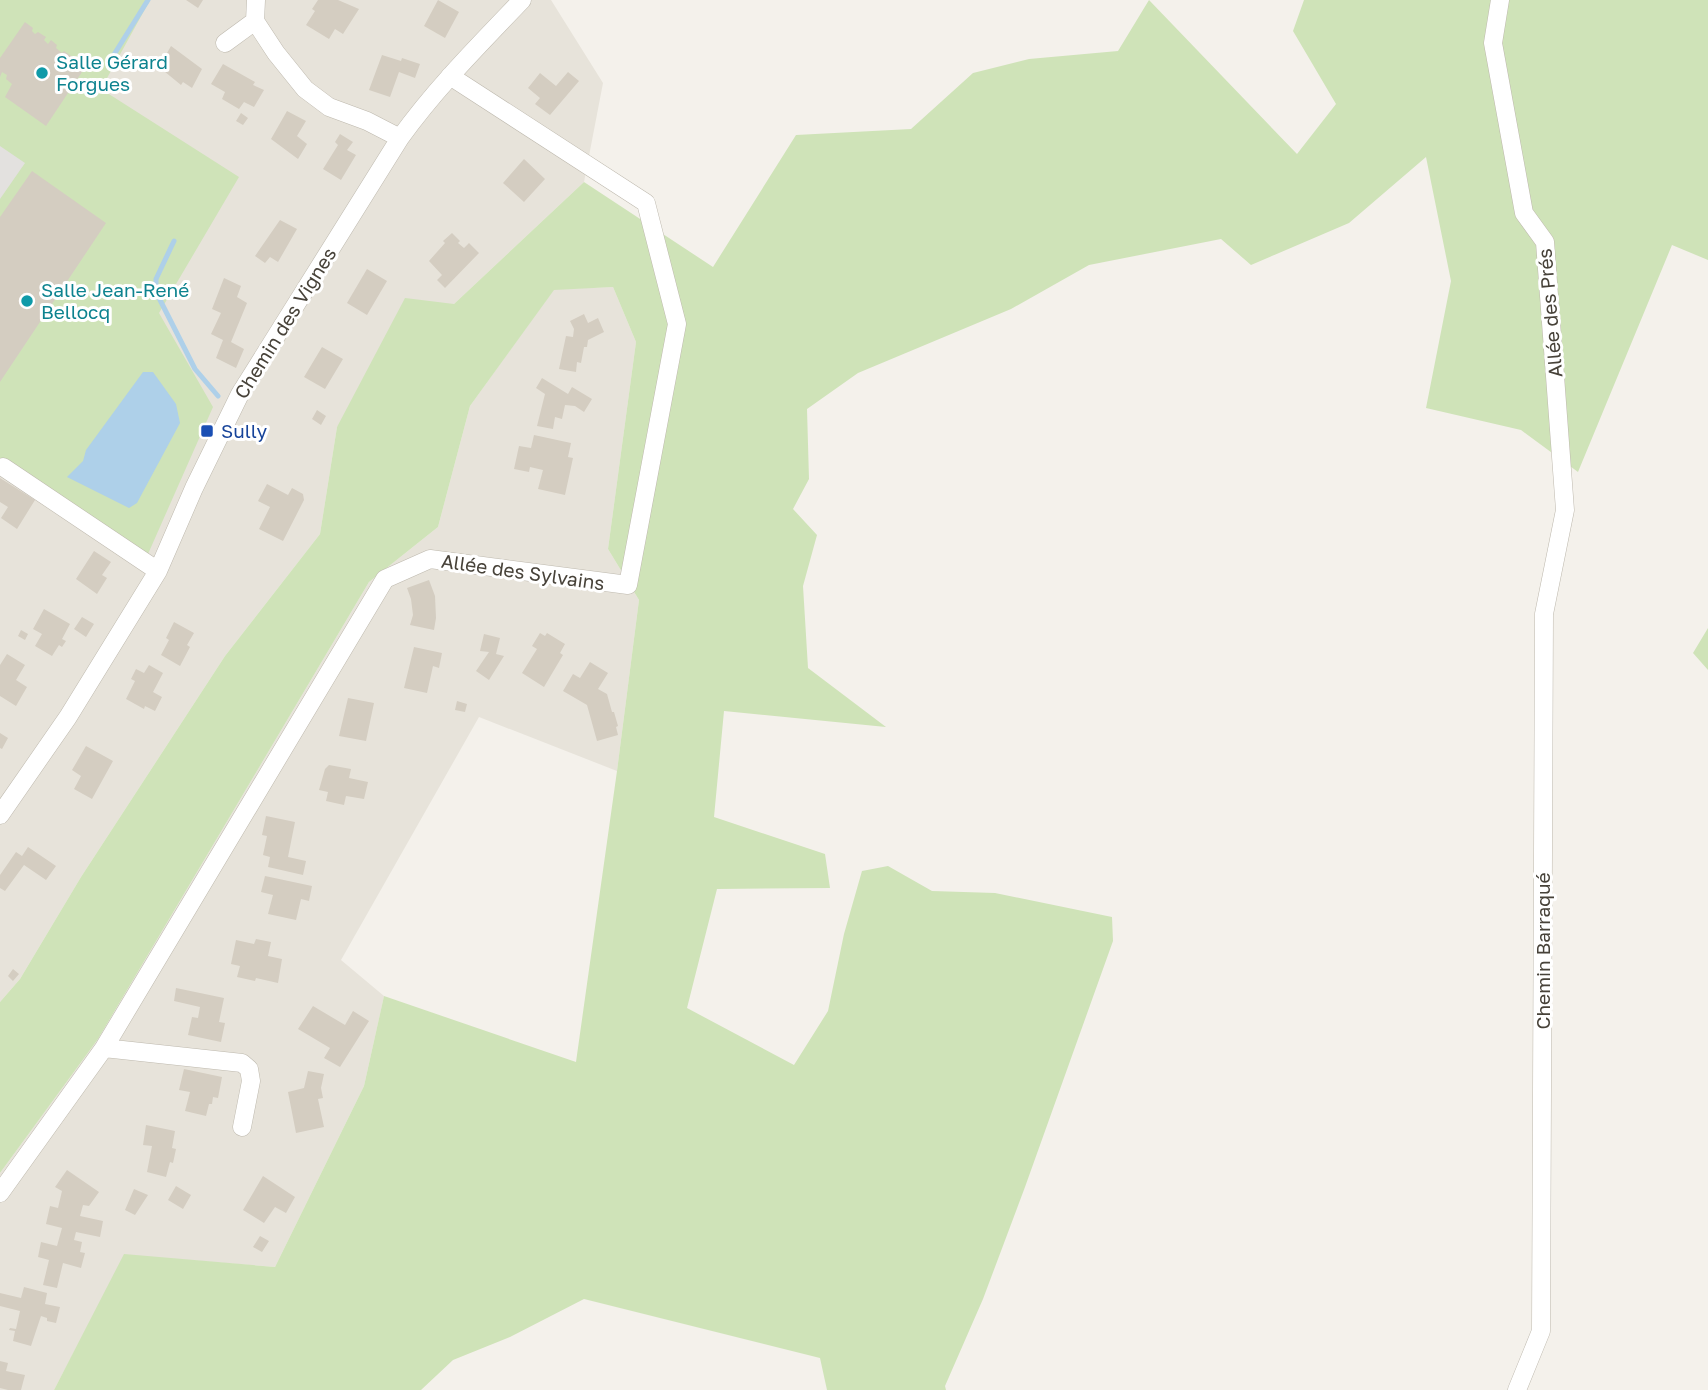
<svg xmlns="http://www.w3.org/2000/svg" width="1708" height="1390" viewBox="0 0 1708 1390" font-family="'Golos Text',sans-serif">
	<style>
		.residential { fill: #e7e3da }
		.green { fill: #cfe3b8 }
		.parking { fill: #e3e1df }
		.water { fill: #aed0e9 }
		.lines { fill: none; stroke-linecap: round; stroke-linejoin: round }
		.stream { stroke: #aed0e9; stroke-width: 5 }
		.building { fill: #d4cdc1 }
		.minor-casing { stroke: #beb9ae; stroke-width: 19 }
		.minor { stroke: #fff; stroke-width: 18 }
		.culture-dot { fill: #0f9aa8; stroke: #fff; stroke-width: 2.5 }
		.transit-dot { fill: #1a4fb4; stroke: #fff; stroke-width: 2.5 }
		.labels { text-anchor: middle; stroke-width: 6; stroke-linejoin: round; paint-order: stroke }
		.culture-label { font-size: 19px; fill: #0d838f; stroke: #fff; text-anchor: start }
		.street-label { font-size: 19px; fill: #474239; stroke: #fff }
		.transit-label { font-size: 19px; fill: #164399; stroke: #fff; text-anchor: start }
	</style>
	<rect width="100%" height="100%" fill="#f4f1eb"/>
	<path class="residential" d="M 0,0 L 551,0 L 603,83 L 584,182 L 454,304 L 337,427 L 320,534 L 225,656 L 81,877 L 20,979 L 0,1002 Z
		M 613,287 L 636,342 L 608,549 L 639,600 L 617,771 L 479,717 L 341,960 L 384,996 L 364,1086 L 275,1267 L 125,1255 L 54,1390 L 0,1390 L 0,1173 L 98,1039 L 369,582 L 438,527 L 470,406 L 554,289 Z"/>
	<path class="green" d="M 0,0 L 150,0 L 101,89 L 239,177 L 159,313 L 213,407 L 148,554 L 0,460 Z
		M 1149,0 L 1297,154 L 1336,104 L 1293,31 L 1304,0 L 1708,0 L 1708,260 L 1672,245 L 1578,472 L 1521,430 L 1426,408 L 1451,281 L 1426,157 L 1349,223 L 1251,265 L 1221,239 L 1089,265 L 1011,309 L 858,373 L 807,409 L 809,479 L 793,509 L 817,535 L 803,586 L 808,668 L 886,727 L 724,711 L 714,817 L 825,854 L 830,888 L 717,889 L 687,1008 L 794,1065 L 828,1011 L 844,934 L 862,871 L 888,866 L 932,891 L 995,893 L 1112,917 L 1113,941 L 1025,1187 L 983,1299 L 945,1386 L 946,1390 L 827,1390 L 820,1358 L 584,1299 L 510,1337 L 453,1360 L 421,1390 L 54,1390 L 124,1254 L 275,1267 L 364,1086 L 384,996 L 576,1062 L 617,771 L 639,600 L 608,549 L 636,342 L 613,287 L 554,290 L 470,406 L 438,527 L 369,582 L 98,1039 L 0,1173 L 0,1002 L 20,979 L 81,877 L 225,656 L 320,534 L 337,427 L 405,298 L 454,304 L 584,182 L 713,267 L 796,135 L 911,129 L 973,73 L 1029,59 L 1118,51 Z
		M 1708,628 L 1708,670 L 1693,653 Z"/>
	<path class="parking" d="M 0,146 L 25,163 L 0,199 Z"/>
	<path class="water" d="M 143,372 L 153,372 L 176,404 L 180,423 L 137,503 L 129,508 L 67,477 L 83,461 L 86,450 Z"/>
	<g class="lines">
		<path class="stream" d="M 110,61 L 148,0
			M 174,241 L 156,279 L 156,292 L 195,369 L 218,396"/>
	</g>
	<path class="building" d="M 186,0 L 203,0 L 198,8 Z
		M 318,0 L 338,0 L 359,9 L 343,34 L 335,29 L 329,39 L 306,25 L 315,11 L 312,9 Z
		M 438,0 L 459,12 L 445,38 L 424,26 Z
		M 25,22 L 33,28 L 32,31 L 35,34 L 38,32 L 46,37 L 44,40 L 48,44 L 51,40 L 57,45 L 56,48 L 62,53 L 64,51 L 74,58 L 72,62 L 76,64 L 78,60 L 86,66 L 46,126 L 5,97 L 12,84 L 6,79 L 7,75 L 2,72 L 0,77 L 0,58 Z
		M 171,46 L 202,69 L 192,88 L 183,82 L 181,85 L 159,67 Z
		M 382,55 L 401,61 L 402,58 L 420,64 L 415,78 L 399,72 L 390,97 L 369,90 Z
		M 223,64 L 255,82 L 253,85 L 264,90 L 254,107 L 244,102 L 239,109 L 222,99 L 225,92 L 211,84 Z
		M 568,72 L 579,81 L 550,115 L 535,104 L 540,98 L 528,88 L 540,73 L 556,86 Z
		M 287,111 L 306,121 L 297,136 L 307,144 L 298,159 L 271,139 Z
		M 241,113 L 248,118 L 243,125 L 236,121 Z
		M 340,134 L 353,142 L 347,150 L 356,155 L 341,180 L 323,169 L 338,145 L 335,142 Z
		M 524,159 L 545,179 L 524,202 L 503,183 Z
		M 32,171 L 106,223 L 0,382 L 0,217 Z
		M 280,220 L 297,229 L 278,262 L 270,257 L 265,263 L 255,256 Z
		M 452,233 L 460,241 L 458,243 L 464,248 L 469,243 L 479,253 L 445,288 L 437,280 L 442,275 L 429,261 L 445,243 L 443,241 Z
		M 367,269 L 387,281 L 367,315 L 347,303 Z
		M 224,278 L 241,286 L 237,297 L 247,303 L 231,342 L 244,349 L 236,368 L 216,358 L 223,340 L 211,334 L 221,313 L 212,309 Z
		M 584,314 L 588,323 L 598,318 L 604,332 L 588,340 L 587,347 L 584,347 L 581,363 L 577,362 L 576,372 L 559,369 L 566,336 L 573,337 L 574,329 L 570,321 Z
		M 322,347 L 343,359 L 325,389 L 304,377 Z
		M 542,378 L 568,394 L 572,387 L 592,399 L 584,412 L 575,406 L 565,405 L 562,419 L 555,417 L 553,429 L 537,426 L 545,394 L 536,388 Z
		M 317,410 L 326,416 L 321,425 L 312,419 Z
		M 534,435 L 571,443 L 568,457 L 573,458 L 565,495 L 538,489 L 543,470 L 530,467 L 529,472 L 514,469 L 519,446 L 531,448 Z
		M 0,478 L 35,500 L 17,529 L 1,518 L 8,507 L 0,502 Z
		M 267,484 L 288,495 L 292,488 L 303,494 L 304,500 L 283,541 L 259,529 L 270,507 L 258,501 Z
		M 94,551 L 111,562 L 102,575 L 107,578 L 97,594 L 76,579 Z
		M 429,580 L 435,596 L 436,618 L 434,630 L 410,625 L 413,615 L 411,599 L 407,588 Z
		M 44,609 L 70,624 L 62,639 L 66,641 L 62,647 L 59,645 L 52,656 L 35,646 L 42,634 L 33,629 Z
		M 82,617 L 94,624 L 86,637 L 74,629 Z
		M 174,622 L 194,633 L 187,645 L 190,647 L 180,666 L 161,655 L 169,640 L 166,638 Z
		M 21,630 L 28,634 L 25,640 L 18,636 Z
		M 540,633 L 545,636 L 547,633 L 565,644 L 560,653 L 563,655 L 544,687 L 522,673 L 537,649 L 532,646 Z
		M 484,634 L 500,638 L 496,654 L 504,656 L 489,680 L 476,671 L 489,652 L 480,651 Z
		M 414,647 L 442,653 L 439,668 L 433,666 L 427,693 L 404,688 Z
		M 7,654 L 25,665 L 16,680 L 27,687 L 16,706 L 0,696 L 0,665 Z
		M 590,662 L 608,673 L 598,689 L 607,694 L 612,712 L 614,712 L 618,726 L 616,727 L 618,735 L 597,741 L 587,705 L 563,691 L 573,674 L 580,678 Z
		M 149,665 L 163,673 L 153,692 L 162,697 L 155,711 L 145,706 L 144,709 L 126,699 L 135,681 L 131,679 L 136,669 L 144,673 Z
		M 348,698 L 374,703 L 366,741 L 339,736 Z
		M 457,701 L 467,704 L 465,712 L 455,710 Z
		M 0,733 L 8,738 L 2,749 L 0,748 Z
		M 86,746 L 113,761 L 92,799 L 74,789 L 81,776 L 72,770 Z
		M 329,765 L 351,769 L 349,778 L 368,782 L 364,799 L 346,796 L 344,805 L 326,801 L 328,792 L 319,790 L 325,769 Z
		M 266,816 L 295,822 L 288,857 L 306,861 L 303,875 L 268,867 L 270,857 L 263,855 L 267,836 L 262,835 Z
		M 28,847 L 56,866 L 46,880 L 24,865 L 5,891 L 0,888 L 0,875 L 16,852 L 22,856 Z
		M 265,876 L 312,886 L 309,901 L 301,899 L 296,920 L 268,914 L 273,895 L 261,892 Z
		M 256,939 L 271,942 L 268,956 L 282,959 L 278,983 L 256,978 L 255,981 L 237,977 L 240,966 L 231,964 L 236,940 L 254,944 Z
		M 13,969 L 19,974 L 13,981 L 8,976 Z
		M 176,988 L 224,998 L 219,1022 L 225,1023 L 221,1042 L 188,1035 L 192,1017 L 198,1018 L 200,1007 L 174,1001 Z
		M 313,1006 L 345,1025 L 353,1011 L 369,1021 L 340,1067 L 324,1058 L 330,1048 L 298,1029 Z
		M 184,1069 L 222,1077 L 218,1098 L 213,1097 L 212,1104 L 209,1104 L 206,1116 L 185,1111 L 190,1092 L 179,1090 Z
		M 308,1071 L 324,1074 L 321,1088 L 323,1098 L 318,1099 L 324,1127 L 296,1133 L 288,1092 L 304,1088 Z
		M 146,1125 L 175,1131 L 172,1148 L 176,1149 L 173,1163 L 170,1162 L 166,1177 L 147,1172 L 152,1146 L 143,1145 Z
		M 67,1170 L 99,1192 L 89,1206 L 83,1205 L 80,1216 L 103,1221 L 100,1237 L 76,1232 L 74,1240 L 82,1242 L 80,1252 L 85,1253 L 81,1268 L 63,1263 L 57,1288 L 43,1285 L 49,1260 L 38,1257 L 41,1242 L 57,1246 L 62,1228 L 46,1224 L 50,1206 L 58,1208 L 62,1191 L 55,1187 Z
		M 263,1176 L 295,1197 L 286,1213 L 275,1207 L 264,1223 L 243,1210 Z
		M 176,1186 L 191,1195 L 183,1209 L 168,1200 Z
		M 134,1189 L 148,1195 L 135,1215 L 125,1210 Z
		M 260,1236 L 269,1241 L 262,1252 L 253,1247 Z
		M 24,1287 L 47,1293 L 45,1304 L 60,1307 L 56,1323 L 47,1321 L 47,1318 L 41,1316 L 31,1346 L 13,1341 L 15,1331 L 9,1330 L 10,1328 L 16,1329 L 20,1311 L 0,1306 L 0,1293 L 21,1298 Z
		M 0,1361 L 8,1363 L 6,1371 L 25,1375 L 21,1390 L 8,1390 L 0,1388 Z"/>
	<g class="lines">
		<g class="minor-casing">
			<path id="minor" d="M 256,0 L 255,21 L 276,53 L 305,89 L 329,107 L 367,121 L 400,138
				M 1500,0 L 1493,43 L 1524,213 L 1545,242 L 1565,510 L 1544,614 L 1541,1331 L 1517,1390
				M 225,43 L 255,21
				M 3,467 L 158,571
				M 0,815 L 68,717 L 158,571 L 194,488 L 240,394 L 400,138 C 436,88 479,45 522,0
				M 242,1127 L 251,1081 L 249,1069 L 242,1063 L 104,1048 L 385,579 L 430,559 L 628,585 L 677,324 L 646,203 L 450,76
				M 0,1193 L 104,1048"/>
		</g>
		<use href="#minor" class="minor"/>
	</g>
	<g class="culture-dot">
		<circle cx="42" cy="73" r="7"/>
		<circle cx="27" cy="301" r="7"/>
	</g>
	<rect class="transit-dot" x="200" y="424" width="14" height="14" rx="3.5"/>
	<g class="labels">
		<g class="culture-label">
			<text x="56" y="69">Salle Gérard<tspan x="56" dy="22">Forgues</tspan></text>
			<text x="41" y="297">Salle Jean-René<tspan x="41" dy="22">Bellocq</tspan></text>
		</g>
		<g class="street-label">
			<text transform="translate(1550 313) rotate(-95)" y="7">Allée des Prés</text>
			<text transform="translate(285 323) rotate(-58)" y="7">Chemin des Vignes</text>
			<text transform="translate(523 572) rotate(8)" y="7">Allée des Sylvains</text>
			<text transform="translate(1543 951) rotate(-90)" y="7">Chemin Barraqué</text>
		</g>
		<g class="transit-label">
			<text x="221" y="438">Sully</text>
		</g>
	</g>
</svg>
